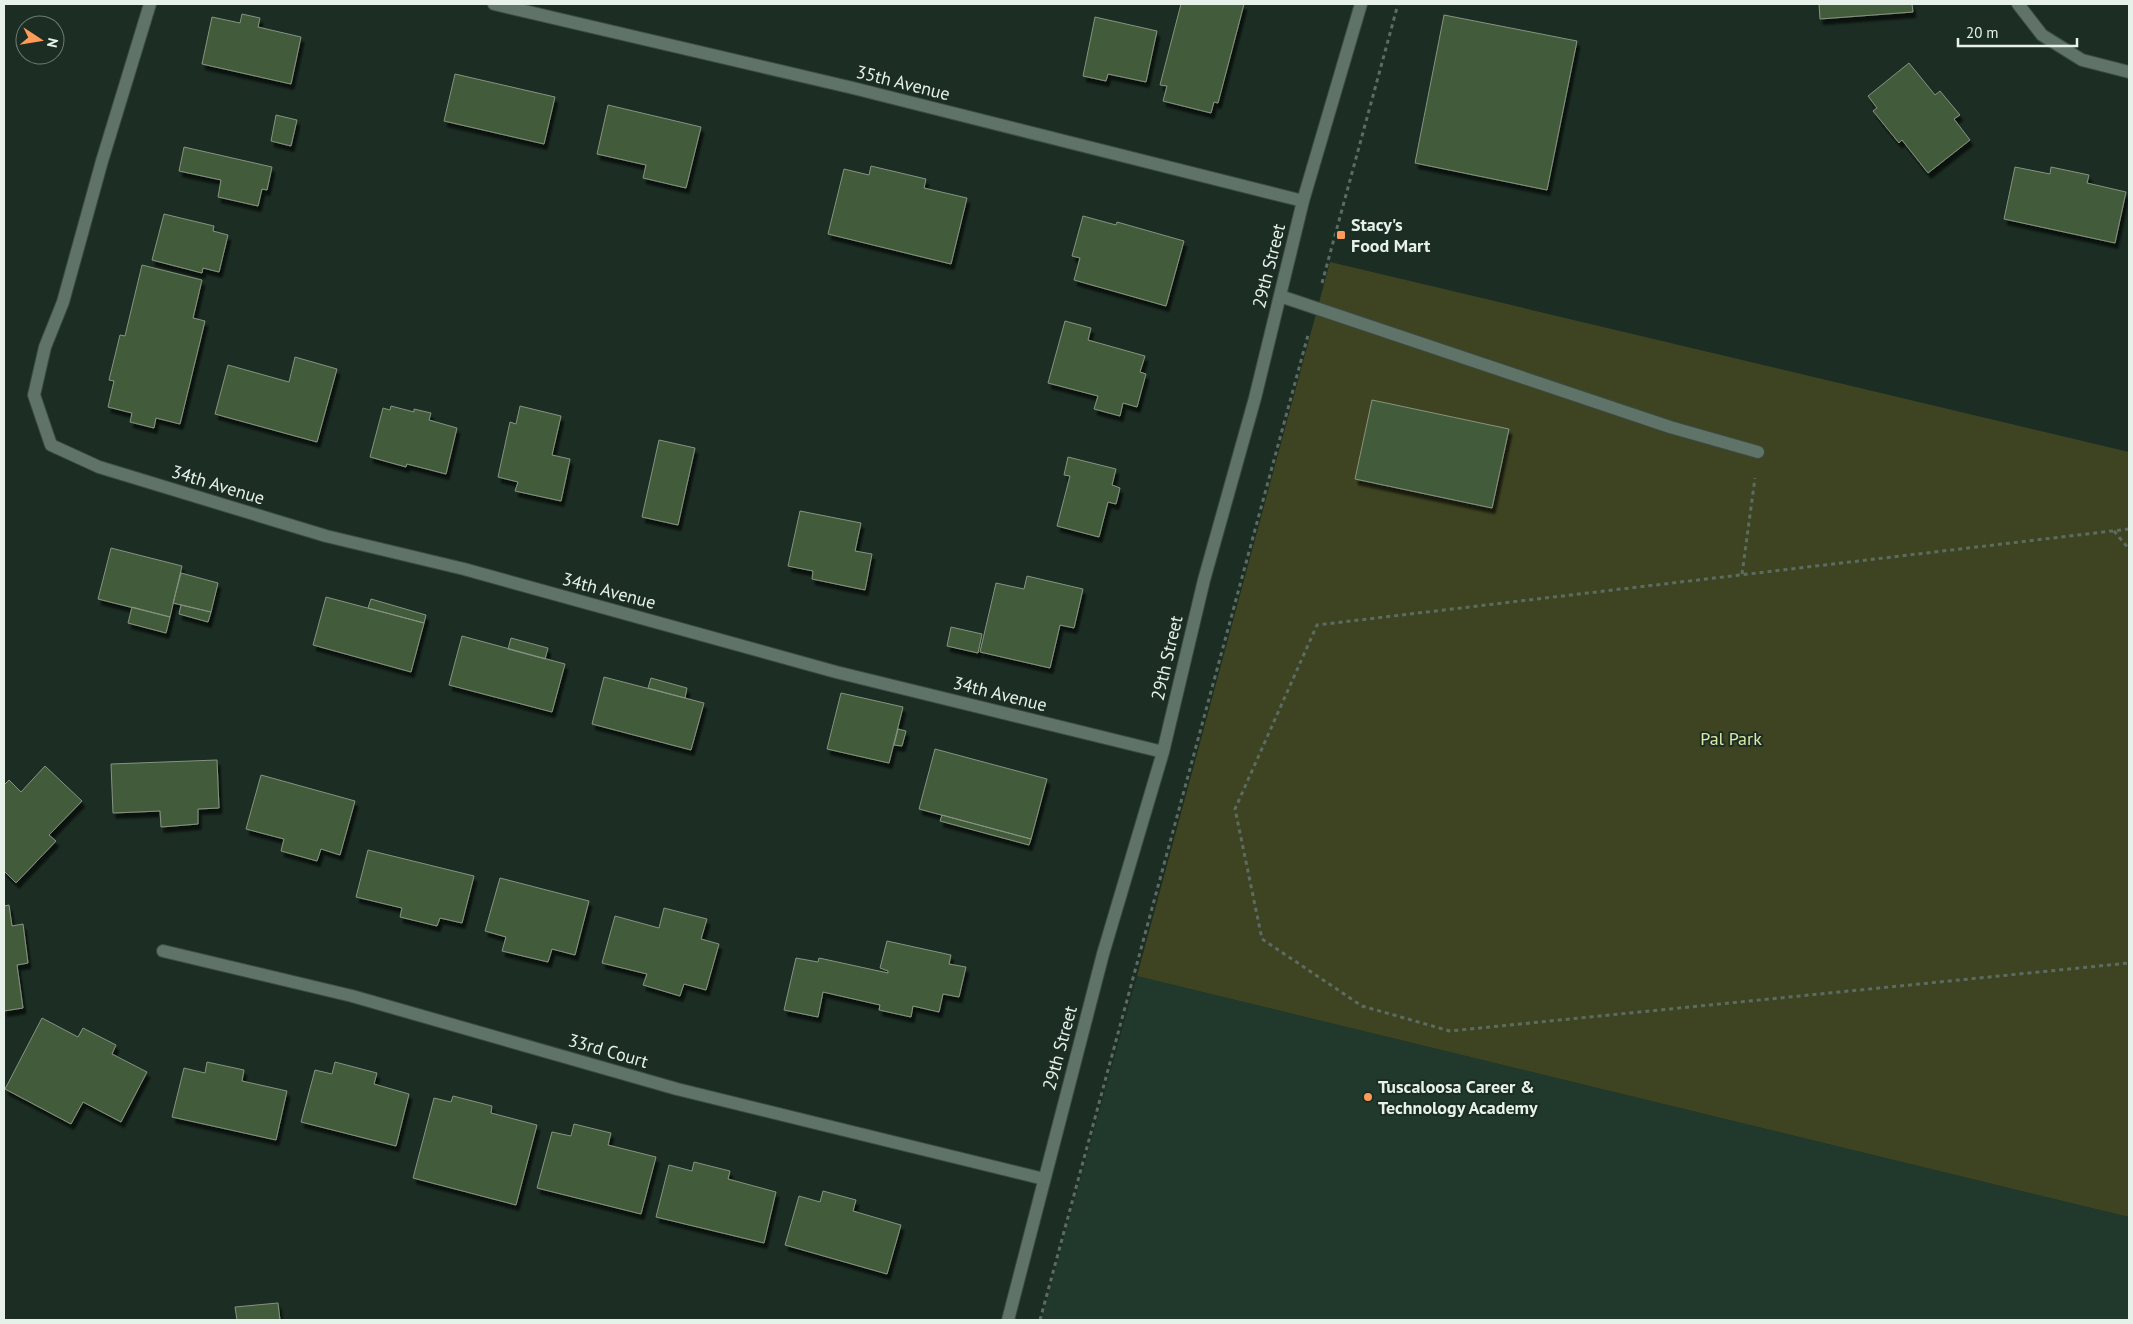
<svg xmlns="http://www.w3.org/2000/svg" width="2133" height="1324" viewBox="0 0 2133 1324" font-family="'PT Sans',sans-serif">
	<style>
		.built { fill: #20392c }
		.green { fill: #3e4422 }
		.building { fill: #435b3b; stroke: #869381; filter: url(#shadow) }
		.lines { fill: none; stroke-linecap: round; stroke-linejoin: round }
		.minor-casing { stroke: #3b4b42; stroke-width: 14 }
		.path { stroke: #5c6c63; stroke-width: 3; stroke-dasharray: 4 4; stroke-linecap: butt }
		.minor { stroke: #5f7368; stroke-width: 12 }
		.poi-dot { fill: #fe9b58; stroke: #1c2e24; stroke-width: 2 }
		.labels { text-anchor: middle; stroke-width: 4; stroke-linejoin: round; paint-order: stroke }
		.street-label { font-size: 18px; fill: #e6f1ea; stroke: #1c2e24 }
		.poi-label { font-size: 18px; font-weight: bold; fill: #e6f1ea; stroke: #1c2e24; text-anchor: start }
		.park-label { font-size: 18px; fill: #ddeaa7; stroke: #1c2e24 }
	</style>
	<defs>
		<filter id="shadow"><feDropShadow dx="3" dy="5.5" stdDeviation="1" flood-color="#0009"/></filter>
	</defs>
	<rect width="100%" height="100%" fill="#1c2e24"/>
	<path class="built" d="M 1137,976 L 2129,1217 L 2129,1320 L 1041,1320 Z"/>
	<path class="green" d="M 1330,262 L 2129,452 L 2129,1217 L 1137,976 Z"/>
	<path class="building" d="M 1181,4 L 1244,4 L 1218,103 L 1214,102 L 1211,113 L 1163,101 L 1167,86 L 1160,85 Z
		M 1819,4 L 1912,4 L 1913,12 L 1820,19 Z
		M 242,14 L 260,18 L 258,27 L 301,37 L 291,84 L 202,64 L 212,17 L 240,23 Z
		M 1444,15 L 1577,41 L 1547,190 L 1415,163 Z
		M 1095,17 L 1157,31 L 1146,82 L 1108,74 L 1106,81 L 1083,76 Z
		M 1909,63 L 1935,95 L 1940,91 L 1960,115 L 1954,119 L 1970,140 L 1928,173 L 1902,140 L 1899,143 L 1873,111 L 1877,108 L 1868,96 Z
		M 455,74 L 555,97 L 544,144 L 444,121 Z
		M 608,105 L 701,127 L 686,188 L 643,178 L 646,165 L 597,154 Z
		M 276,115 L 297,120 L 291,146 L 271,141 Z
		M 184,147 L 272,167 L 267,190 L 262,189 L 258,206 L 218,197 L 221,180 L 179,171 Z
		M 871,166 L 926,179 L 924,188 L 967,198 L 951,264 L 828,234 L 844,169 L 869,175 Z
		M 2015,167 L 2050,174 L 2051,167 L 2089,175 L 2087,183 L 2126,192 L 2115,243 L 2004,219 Z
		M 164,214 L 214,226 L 213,231 L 228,235 L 219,272 L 203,268 L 202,273 L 152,260 Z
		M 1083,216 L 1116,225 L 1117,222 L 1184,241 L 1166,306 L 1074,280 L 1080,258 L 1072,256 Z
		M 142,265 L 202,280 L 193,318 L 205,321 L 180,424 L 156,418 L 154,428 L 130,422 L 132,413 L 108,407 L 114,381 L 109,380 L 120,335 L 125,336 Z
		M 1065,321 L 1091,328 L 1088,340 L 1145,356 L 1140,372 L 1146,374 L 1137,407 L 1123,403 L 1120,416 L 1094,409 L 1098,396 L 1048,383 Z
		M 295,357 L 337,369 L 317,442 L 215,414 L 228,365 L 289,382 Z
		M 1372,400 L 1509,429 L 1492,508 L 1355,479 Z
		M 391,406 L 414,412 L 414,409 L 431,413 L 429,420 L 457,428 L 446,474 L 407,464 L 406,467 L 370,457 L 383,408 L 390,410 Z
		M 520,406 L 561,416 L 552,455 L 570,459 L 561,501 L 515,491 L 518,482 L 498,477 L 510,422 L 516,424 Z
		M 659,440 L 695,448 L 678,525 L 642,517 Z
		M 1068,457 L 1116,469 L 1112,485 L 1120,488 L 1116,504 L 1108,502 L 1099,537 L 1057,526 L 1070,476 L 1064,475 Z
		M 800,511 L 861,523 L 855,551 L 872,554 L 865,590 L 812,579 L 813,571 L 788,566 Z
		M 111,548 L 182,566 L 170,617 L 98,599 Z
		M 181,573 L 218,583 L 211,612 L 173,603 Z
		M 1027,576 L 1083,589 L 1074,628 L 1060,625 L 1050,668 L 980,652 L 996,583 L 1024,589 Z
		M 326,597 L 424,623 L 411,672 L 313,645 Z
		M 371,599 L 426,615 L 424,623 L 368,608 Z
		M 181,605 L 211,612 L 208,622 L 179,614 Z
		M 132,607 L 170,617 L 166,633 L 128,623 Z
		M 951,627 L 982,634 L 978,653 L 947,646 Z
		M 462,636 L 565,664 L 552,712 L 449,685 Z
		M 511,638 L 548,648 L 545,659 L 508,649 Z
		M 604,677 L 704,703 L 691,750 L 592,724 Z
		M 651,678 L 687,688 L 685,698 L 648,688 Z
		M 841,693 L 903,707 L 889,763 L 827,749 Z
		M 898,729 L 906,731 L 902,746 L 894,745 Z
		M 935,749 L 1047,779 L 1031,839 L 919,809 Z
		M 217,760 L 219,808 L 198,809 L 198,824 L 161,827 L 160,811 L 113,813 L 111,764 Z
		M 45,766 L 82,801 L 49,835 L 56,841 L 16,883 L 4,871 L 4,785 L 9,780 L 21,792 Z
		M 261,775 L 355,801 L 340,855 L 321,849 L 317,861 L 281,851 L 284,839 L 246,829 Z
		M 942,815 L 1031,839 L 1029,845 L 940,821 Z
		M 368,850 L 474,876 L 462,923 L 440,918 L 437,926 L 400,917 L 402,908 L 356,897 Z
		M 500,878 L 589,901 L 575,955 L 552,949 L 548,962 L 502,951 L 506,937 L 485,931 Z
		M 9,905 L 12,926 L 23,924 L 28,963 L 17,965 L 23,1008 L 4,1011 L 4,906 Z
		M 664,908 L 707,919 L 701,939 L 719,944 L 706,990 L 684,984 L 680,996 L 643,985 L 647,974 L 602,963 L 615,916 L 659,928 Z
		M 887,941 L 951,955 L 949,964 L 966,967 L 959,997 L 943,994 L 939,1012 L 913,1006 L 911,1017 L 879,1010 L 880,1005 L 823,992 L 818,1017 L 784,1010 L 796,958 L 818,962 L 819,958 L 888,973 L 888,971 L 880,968 Z
		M 42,1018 L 78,1037 L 83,1028 L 116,1045 L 112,1054 L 147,1072 L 121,1122 L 83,1102 L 71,1124 L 5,1089 Z
		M 207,1062 L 244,1070 L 242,1081 L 287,1091 L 276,1140 L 172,1117 L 184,1068 L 205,1073 Z
		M 335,1062 L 377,1073 L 374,1084 L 409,1094 L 396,1146 L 301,1122 L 315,1070 L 332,1074 Z
		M 453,1096 L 492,1106 L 491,1113 L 537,1125 L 516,1205 L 413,1178 L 434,1098 L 451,1102 Z
		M 574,1124 L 611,1133 L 608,1145 L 656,1157 L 641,1214 L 537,1188 L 552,1132 L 571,1136 Z
		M 694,1162 L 730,1171 L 728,1179 L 776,1192 L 764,1243 L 656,1217 L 669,1165 L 692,1171 Z
		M 823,1191 L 856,1200 L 853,1211 L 901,1225 L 887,1274 L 785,1245 L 799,1196 L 820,1202 Z
		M 278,1303 L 280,1320 L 237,1320 L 235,1307 Z"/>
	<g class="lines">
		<g class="minor-casing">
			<path id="minor" d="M 150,4 L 102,161 L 63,302 L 45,347 L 34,395 L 51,445 L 99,467 L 326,536 L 464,569 L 836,672 L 1163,752
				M 494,4 L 853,88 L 1303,201
				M 2018,4 L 2042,35 L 2082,60 L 2129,72
				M 1280,296 L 1670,427 L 1758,452
				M 163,951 L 352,996 L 677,1089 L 1044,1179
				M 1008,1320 L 1103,954 L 1163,752 L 1204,580 L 1255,398 L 1303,201 L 1361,4"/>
		</g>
		<path class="path" d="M 1322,283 L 1398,4
			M 2129,529 L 1317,625 L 1235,809 L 1262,939 L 1362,1006 L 1450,1031 L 2129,963
			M 2114,531 L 2129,549
			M 1742,574 L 1755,478
			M 1040,1320 L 1308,335"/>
		<use href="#minor" class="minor"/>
	</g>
	<g class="poi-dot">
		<rect x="1336" y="230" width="10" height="10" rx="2.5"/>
		<circle cx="1368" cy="1097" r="5"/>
	</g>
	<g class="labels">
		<g class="street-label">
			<text transform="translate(903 83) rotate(14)" y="6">35th Avenue</text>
			<text transform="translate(1269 266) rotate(-76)" y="6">29th Street</text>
			<text transform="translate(218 485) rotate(17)" y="6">34th Avenue</text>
			<text transform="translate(609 591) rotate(15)" y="6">34th Avenue</text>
			<text transform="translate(1167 658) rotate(-77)" y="6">29th Street</text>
			<text transform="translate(1000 694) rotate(14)" y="6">34th Avenue</text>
			<text transform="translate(1060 1048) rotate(-75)" y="6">29th Street</text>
			<text transform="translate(608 1051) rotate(16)" y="6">33rd Court</text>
		</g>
		<g class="poi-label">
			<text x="1351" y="231">Stacy's<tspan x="1351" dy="21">Food Mart</tspan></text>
			<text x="1378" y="1093">Tuscaloosa Career &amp;<tspan x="1378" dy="21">Technology Academy</tspan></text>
		</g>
		<g class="park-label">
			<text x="1731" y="745">Pal Park</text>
		</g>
	</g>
	<rect width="2133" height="1324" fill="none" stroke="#e6f1ea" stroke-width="10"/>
	<g transform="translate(40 40) rotate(102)"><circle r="24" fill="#1c2e24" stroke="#6d7c73"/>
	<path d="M0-4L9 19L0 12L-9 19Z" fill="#fe9b58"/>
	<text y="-8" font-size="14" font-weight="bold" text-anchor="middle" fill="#e6f1ea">N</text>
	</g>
	<path d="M1958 38v8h119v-8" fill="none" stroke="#e6f1ea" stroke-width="2.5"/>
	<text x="1966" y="38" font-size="15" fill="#e6f1ea" stroke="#1c2e24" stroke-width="4" paint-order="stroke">20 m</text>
</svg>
